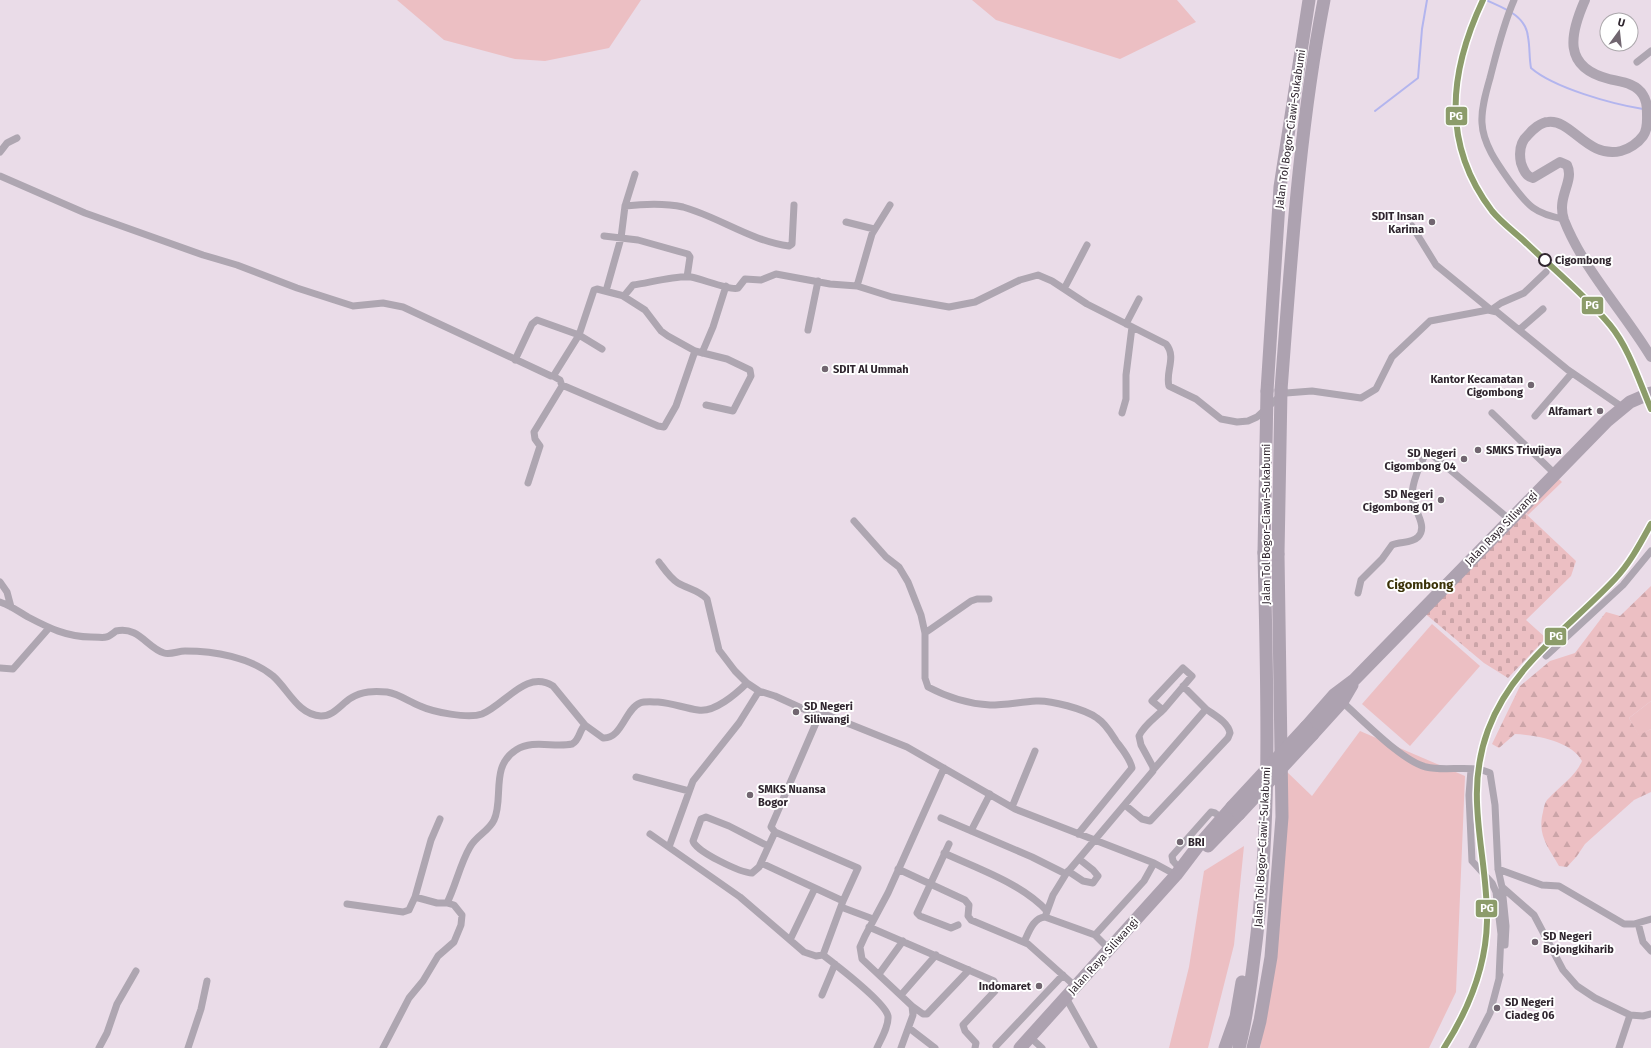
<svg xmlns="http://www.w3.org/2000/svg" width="1651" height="1048" viewBox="0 0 1651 1048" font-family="'Fira Sans',sans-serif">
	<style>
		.green { fill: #ecbfc3 }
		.forest { fill: url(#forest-firs) }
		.cemetery { fill: url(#cemetery-stones) }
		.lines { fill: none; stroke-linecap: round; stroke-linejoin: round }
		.stream { stroke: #b3b5ee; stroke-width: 2 }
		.street { stroke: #aea6b1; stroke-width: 7 }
		.secondary { stroke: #aea5b1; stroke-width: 10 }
		.highway { stroke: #ada2b0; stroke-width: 13 }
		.highway-bridge { stroke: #ada2b0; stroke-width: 13 }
		.rail-1-casing { stroke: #fff; stroke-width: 9 }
		.rail-1 { stroke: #8c9c6a; stroke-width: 6 }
		.poi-dot { fill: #716670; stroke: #fff; stroke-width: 1.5 }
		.stop-dot { fill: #fff; stroke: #30262f; stroke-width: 2 }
		.labels { text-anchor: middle; stroke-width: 4; stroke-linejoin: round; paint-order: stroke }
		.street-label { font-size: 11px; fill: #30262f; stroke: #fff }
		.poi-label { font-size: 11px; font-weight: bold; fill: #30262f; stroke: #fff; text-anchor: start }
		.stop-label { font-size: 11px; font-weight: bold; fill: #30262f; stroke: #fff; text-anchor: start }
		.quarter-label { font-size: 13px; font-weight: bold; fill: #3b3308; stroke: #fff }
		.line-badge { stroke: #fff; stroke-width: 1.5 }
		.badge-label { font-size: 11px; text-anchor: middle; font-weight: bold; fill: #fff }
	</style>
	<defs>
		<pattern id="forest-firs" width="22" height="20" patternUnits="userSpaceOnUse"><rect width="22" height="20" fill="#ecbfc3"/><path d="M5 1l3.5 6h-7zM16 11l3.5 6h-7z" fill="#cba4a8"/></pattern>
		<pattern id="cemetery-stones" width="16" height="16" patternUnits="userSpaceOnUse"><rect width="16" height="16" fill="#ecbfc3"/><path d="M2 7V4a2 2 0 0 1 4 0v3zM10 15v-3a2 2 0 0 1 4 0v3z" fill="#cba4a8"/></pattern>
	</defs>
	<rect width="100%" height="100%" fill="#eadce8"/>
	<path class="green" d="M 397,0 L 641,0 L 609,48 L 545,61 L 515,59 L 444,40 Z
		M 972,0 L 1177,0 L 1196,22 L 1120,59 L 996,20 Z
		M 1432,624 L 1480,666 L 1410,746 L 1362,704 Z
		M 1651,701 L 1651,729 L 1639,736 L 1629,718 Z
		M 1360,731 L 1465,776 L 1456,992 L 1429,1048 L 1260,1048 L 1263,1032 L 1286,771 L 1312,796 Z
		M 1244,846 L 1234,945 L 1208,1048 L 1169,1048 L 1189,967 L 1204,871 Z"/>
	<path class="forest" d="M 1556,476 L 1562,482 L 1528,515 L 1522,509 Z
		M 1651,586 L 1651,701 L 1629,718 L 1639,735 L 1651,729 L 1651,792 L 1634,800 L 1585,844 L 1577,856 L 1567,867 L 1559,866 C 1548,847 1537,835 1543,812 C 1544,807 1545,801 1549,798 C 1561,785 1575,777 1582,761 C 1572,741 1535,735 1515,734 L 1499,748 L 1492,744 L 1520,686 L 1550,661 L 1575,653 L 1606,612 L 1620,616 Z"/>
	<path class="cemetery" d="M 1522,510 L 1576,561 L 1571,576 L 1526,620 L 1546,638 L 1508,678 L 1484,663 L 1422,611 Z"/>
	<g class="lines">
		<path class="stream" d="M 1486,0 C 1503,8 1526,15 1528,37 C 1530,47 1529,57 1531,68 C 1554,88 1612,104 1643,109
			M 1375,111 L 1418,78 L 1422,29 L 1427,0"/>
		<path class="street" d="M 1514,0 C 1503,25 1497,51 1490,78 C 1486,92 1481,109 1482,123 C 1483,145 1499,166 1511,183 C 1528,206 1535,214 1564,219
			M 1637,62 L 1651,51
			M 0,152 L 7,143 L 17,138
			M 0,176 L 85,213 L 203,255 L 237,265 L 297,288 L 353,306 L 383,303 L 403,307 L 551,376 L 554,375 L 579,335 L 594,290 L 597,289 L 624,296 L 633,285 C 648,283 678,275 691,277 C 702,279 732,291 738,288 L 745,279 L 761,280 L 776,274 L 830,284 L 857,286 L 892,297 L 949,307 L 975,302 L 1020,280 L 1038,275 L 1052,281 L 1087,304 L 1166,344 C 1177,357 1165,372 1169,386 L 1196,399 L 1221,419 L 1237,422 L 1248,421 L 1257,417 L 1280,396 L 1286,393 L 1312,391 L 1361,398 L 1376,389 L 1392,357 L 1430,321 L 1488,310 L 1497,312 L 1568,370 L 1622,407
			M 625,206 C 643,204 665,203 683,207 C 719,217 751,241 789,246 L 792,244 L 794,205
			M 846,222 L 874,229
			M 1412,226 L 1436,265 L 1491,310 L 1501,303 L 1524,293 L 1546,272
			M 604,236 L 638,240 L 688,254 L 690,257 L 687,277
			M 857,286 L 872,234 L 890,205
			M 1064,289 L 1087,245
			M 606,291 L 621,238 L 625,206 L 635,174
			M 623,296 L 645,310 L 661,331 L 668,336 L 695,351 L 727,359 L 750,370 L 751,376 L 733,411 L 706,405
			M 1126,324 L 1139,299
			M 808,330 L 818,281
			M 1519,330 L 1543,309
			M 702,353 L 713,327 L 726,286
			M 515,360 L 532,324 L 537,320 L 579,335 L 602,349
			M 562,385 L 658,426 L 664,427 L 676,406 L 695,351
			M 1122,413 L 1126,399 L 1126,375 L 1132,327
			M 1492,413 L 1554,473
			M 1535,416 L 1572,373
			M 528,483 L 540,446 L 535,439 L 534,432 L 562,386 L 560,380 L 553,376
			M 854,521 L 886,557 L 899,567 L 908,582 L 921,615 L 925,633 L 925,678 L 928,687 C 947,697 969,704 990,705 C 1005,705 1020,702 1036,701 C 1050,700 1085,709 1097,718 C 1106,724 1111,733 1116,741 C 1122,749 1130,758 1132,768 L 1078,834
			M 659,562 C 665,570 670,578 678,583 C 688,589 699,590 707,599 L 719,650 L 735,671 L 747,683
			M 0,582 L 7,592 L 11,607
			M 1358,593 L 1361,580 L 1382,559 L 1392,545 C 1400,541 1411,544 1418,537 C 1429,526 1412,508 1412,496 C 1412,483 1420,463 1427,452 L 1430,453 L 1509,519
			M 0,602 C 10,605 18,611 28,617 C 49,628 67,637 91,637 C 105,637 105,640 116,631 C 139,626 147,648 164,653 C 171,655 178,651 185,651 C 214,651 250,657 273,676 C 288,689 298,715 321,716 C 334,716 341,704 351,698 C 362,691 374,691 387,692 C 399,694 408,701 420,706 C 433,712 468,719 482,714 C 505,705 526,669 553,686 L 585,725 L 603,738 C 622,739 625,709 640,703 C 645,701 653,702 658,702 C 672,703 684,708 698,710 C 714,713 736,694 747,683 L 759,691 L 775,696 L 819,716
			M 925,633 L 971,601 L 977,599 L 989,599
			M 1546,656 L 1623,585 L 1651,551
			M 0,668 L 13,669 L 49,628
			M 1183,686 L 1206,709
			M 1340,700 C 1360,717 1401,761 1426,767 C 1446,772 1471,764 1490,773 L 1495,805 L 1498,869 L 1502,887 L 1534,915 L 1563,970 L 1577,986 L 1595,998 L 1630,1015 L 1643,1016 L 1651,1014
			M 1471,770 L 1469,795 L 1472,861 L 1492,883 L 1496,892 L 1501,934 L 1499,978
			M 636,777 L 689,791
			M 1125,805 L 1142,819 L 1150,821 L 1228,738 L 1230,733 C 1228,722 1214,715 1206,709 L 1154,769
			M 1012,807 L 1035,751
			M 941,818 L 1032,857 L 1066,874
			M 971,831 L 990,794
			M 650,834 L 740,897 L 804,952 L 816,956 L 823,955
			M 949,844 L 917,913 L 920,916 L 951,928 L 958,925
			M 768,846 L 729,826 L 706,817 L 701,819 L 693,841 C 695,851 741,873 752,873 L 759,867 L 775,832
			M 669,847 L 693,781 L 739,723 L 759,691
			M 944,853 C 978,869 1021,883 1047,911
			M 761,863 L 843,901
			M 898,869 L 965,900 L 969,905 L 968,916 L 971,920 L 1028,944 L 1075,986
			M 1498,869 L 1542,885 L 1559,886 L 1624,924 L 1634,924 L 1651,919
			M 1181,870 L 1173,861 L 1172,856 L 1211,812 L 1215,813 L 1222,818
			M 1068,871 L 1083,881 L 1093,883 L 1098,876 L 1093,870 L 1079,859
			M 1502,887 L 1506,926 L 1505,945
			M 415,897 L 431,840 L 440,819
			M 347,904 L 403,912 L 409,910 L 415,897 L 437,903 L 447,903
			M 841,907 L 873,919
			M 1045,917 L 1053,895 L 1066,874 L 1153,771 L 1153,767 L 1141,745 L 1139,736 C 1143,726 1156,717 1164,709 L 1192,676 L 1183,668 L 1152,701 L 1163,710
			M 1638,923 L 1643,942 L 1651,951
			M 869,927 L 994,981 L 996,985 L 995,991 L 963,1025 L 965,1031 L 976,1043 L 975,1048
			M 1095,935 L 1144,881 L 1154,863
			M 790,940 L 815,888
			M 1024,942 C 1029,932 1033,918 1045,917 L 1095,935 L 1109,949
			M 879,974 L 903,941
			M 822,995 L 835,964
			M 901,995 L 936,955
			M 1065,996 L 1094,1048
			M 912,1006 L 923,1014 L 927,1014 L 969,970
			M 909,1028 L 935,1048
			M 1030,1037 L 1042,1048
			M 996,1046 L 1063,975
			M 99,1048 L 107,1033 L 117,1004 L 136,971
			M 188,1048 L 201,1009 L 207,981
			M 383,1048 L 409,998 L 423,981 L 438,956 L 454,942 L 461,925 L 462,915 L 454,905 L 447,903 C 456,885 460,864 470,847 C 476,836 489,831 494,820 C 504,799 490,766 516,750 C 533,739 554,748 572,744 C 580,740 579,730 585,725
			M 877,1048 C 881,1039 889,1026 888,1016 C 885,1002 836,965 823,955 L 843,901 L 858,868 L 775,832 L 771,827 L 819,716 L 822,713 L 907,747 L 1015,809 L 1154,863 L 1176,875
			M 901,1048 L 913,1015 L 912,1006 L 862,959 L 860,947 L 865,936 L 888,893 L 944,768
			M 1472,1048 L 1490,1013 L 1500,975
			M 1619,1048 L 1630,1015"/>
		<path class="secondary" d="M 1585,0 C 1570,34 1562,67 1609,79 C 1621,82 1636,83 1643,95 C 1647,101 1647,107 1647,113 C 1647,121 1648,129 1643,136 C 1638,143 1629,149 1621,151 C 1587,159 1572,119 1548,122 C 1541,122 1532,130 1528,135 C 1520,142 1519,153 1521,163 C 1523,169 1526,177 1533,178 L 1560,162 L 1567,165 C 1575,181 1556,197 1564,220 C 1583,269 1624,312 1651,357"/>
		<path class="highway" d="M 1281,390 C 1291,260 1299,128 1324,0
			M 1267,391 L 1280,187 L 1309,0
			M 1306,727 L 1334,695 L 1354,680 L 1607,421 L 1630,402 L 1651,393
			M 1313,734 L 1342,702 L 1352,685
			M 1208,846 L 1239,814
			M 1020,1048 L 1176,875 L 1198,846 L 1232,807
			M 1225,1048 L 1236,1017 L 1242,982
			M 1239,1048 C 1247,1019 1250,989 1254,958 C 1272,824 1267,688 1264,553
			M 1253,1048 L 1260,1021 L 1271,957 L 1282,817 L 1278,554"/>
		<path class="highway-bridge" d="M 1264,553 L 1267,391
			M 1278,554 L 1281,390
			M 1232,807 L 1306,727
			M 1239,814 L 1313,734"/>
		<g class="rail-1-casing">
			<path id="rail-1" d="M 1483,0 C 1449,72 1441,144 1492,211 C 1501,222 1513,231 1523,240 C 1552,268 1584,294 1610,325 C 1629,348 1639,381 1651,409
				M 1444,1048 C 1469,1009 1486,968 1487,921 C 1488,854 1463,798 1488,730 C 1512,665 1569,628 1615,579 C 1630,563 1640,544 1651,524"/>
		</g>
		<use href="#rail-1" class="rail-1"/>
	</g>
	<g class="poi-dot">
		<circle cx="1432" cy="222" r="4"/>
		<circle cx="825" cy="369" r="4"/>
		<circle cx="1531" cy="385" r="4"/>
		<circle cx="1600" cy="411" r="4"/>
		<circle cx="1478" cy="450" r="4"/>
		<circle cx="1464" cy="459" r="4"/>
		<circle cx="1441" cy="500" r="4"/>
		<circle cx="796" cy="712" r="4"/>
		<circle cx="750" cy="795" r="4"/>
		<circle cx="1180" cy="842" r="4"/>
		<circle cx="1535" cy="942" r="4"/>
		<circle cx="1039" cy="986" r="4"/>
		<circle cx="1497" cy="1008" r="4"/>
	</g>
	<circle class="stop-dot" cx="1545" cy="260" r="6"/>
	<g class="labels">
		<g class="street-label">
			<text transform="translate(1290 129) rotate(-82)" y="4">Jalan Tol Bogor–Ciawi–Sukabumi</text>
			<text transform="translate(1266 524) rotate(-90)" y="4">Jalan Tol Bogor–Ciawi–Sukabumi</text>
			<text transform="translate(1501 528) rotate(-46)" y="4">Jalan Raya Siliwangi</text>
			<text transform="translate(1262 847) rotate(-87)" y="4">Jalan Tol Bogor–Ciawi–Sukabumi</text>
			<text transform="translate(1103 956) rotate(-48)" y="4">Jalan Raya Siliwangi</text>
		</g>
		<g class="poi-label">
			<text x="1424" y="220" text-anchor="end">SDIT Insan<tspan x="1424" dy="13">Karima</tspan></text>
			<text x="833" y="373">SDIT Al Ummah</text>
			<text x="1523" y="383" text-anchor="end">Kantor Kecamatan<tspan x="1523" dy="13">Cigombong</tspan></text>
			<text x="1592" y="415" text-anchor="end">Alfamart</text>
			<text x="1486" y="454">SMKS Triwijaya</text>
			<text x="1456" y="457" text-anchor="end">SD Negeri<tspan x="1456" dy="13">Cigombong 04</tspan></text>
			<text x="1433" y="498" text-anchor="end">SD Negeri<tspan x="1433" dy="13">Cigombong 01</tspan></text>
			<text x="804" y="710">SD Negeri<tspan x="804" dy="13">Siliwangi</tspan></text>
			<text x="758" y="793">SMKS Nuansa<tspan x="758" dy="13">Bogor</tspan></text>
			<text x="1188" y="846">BRI</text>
			<text x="1543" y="940">SD Negeri<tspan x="1543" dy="13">Bojongkiharib</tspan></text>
			<text x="1031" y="990" text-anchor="end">Indomaret</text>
			<text x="1505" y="1006">SD Negeri<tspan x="1505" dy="13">Ciadeg 06</tspan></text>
		</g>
		<g class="stop-label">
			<text x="1555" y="264">Cigombong</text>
		</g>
		<g class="quarter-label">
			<text x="1420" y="589">Cigombong</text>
		</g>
	</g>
	<g class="line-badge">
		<rect x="1445" y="106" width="23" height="20" rx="4" fill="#8c9c6a"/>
		<rect x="1581" y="296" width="23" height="19" rx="4" fill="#8c9c6a"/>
		<rect x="1544" y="627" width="23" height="19" rx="4" fill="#8c9c6a"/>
		<rect x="1475" y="899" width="23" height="19" rx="4" fill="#8c9c6a"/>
	</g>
	<g class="badge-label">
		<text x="1456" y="120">PG</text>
		<text x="1592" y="309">PG</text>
		<text x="1556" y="640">PG</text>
		<text x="1487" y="912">PG</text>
	</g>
	<g transform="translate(1619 32) rotate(15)"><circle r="19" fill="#ffffff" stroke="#aca8ac"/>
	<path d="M0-3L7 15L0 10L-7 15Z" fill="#716670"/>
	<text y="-6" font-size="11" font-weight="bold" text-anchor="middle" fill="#30262f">U</text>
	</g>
</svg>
